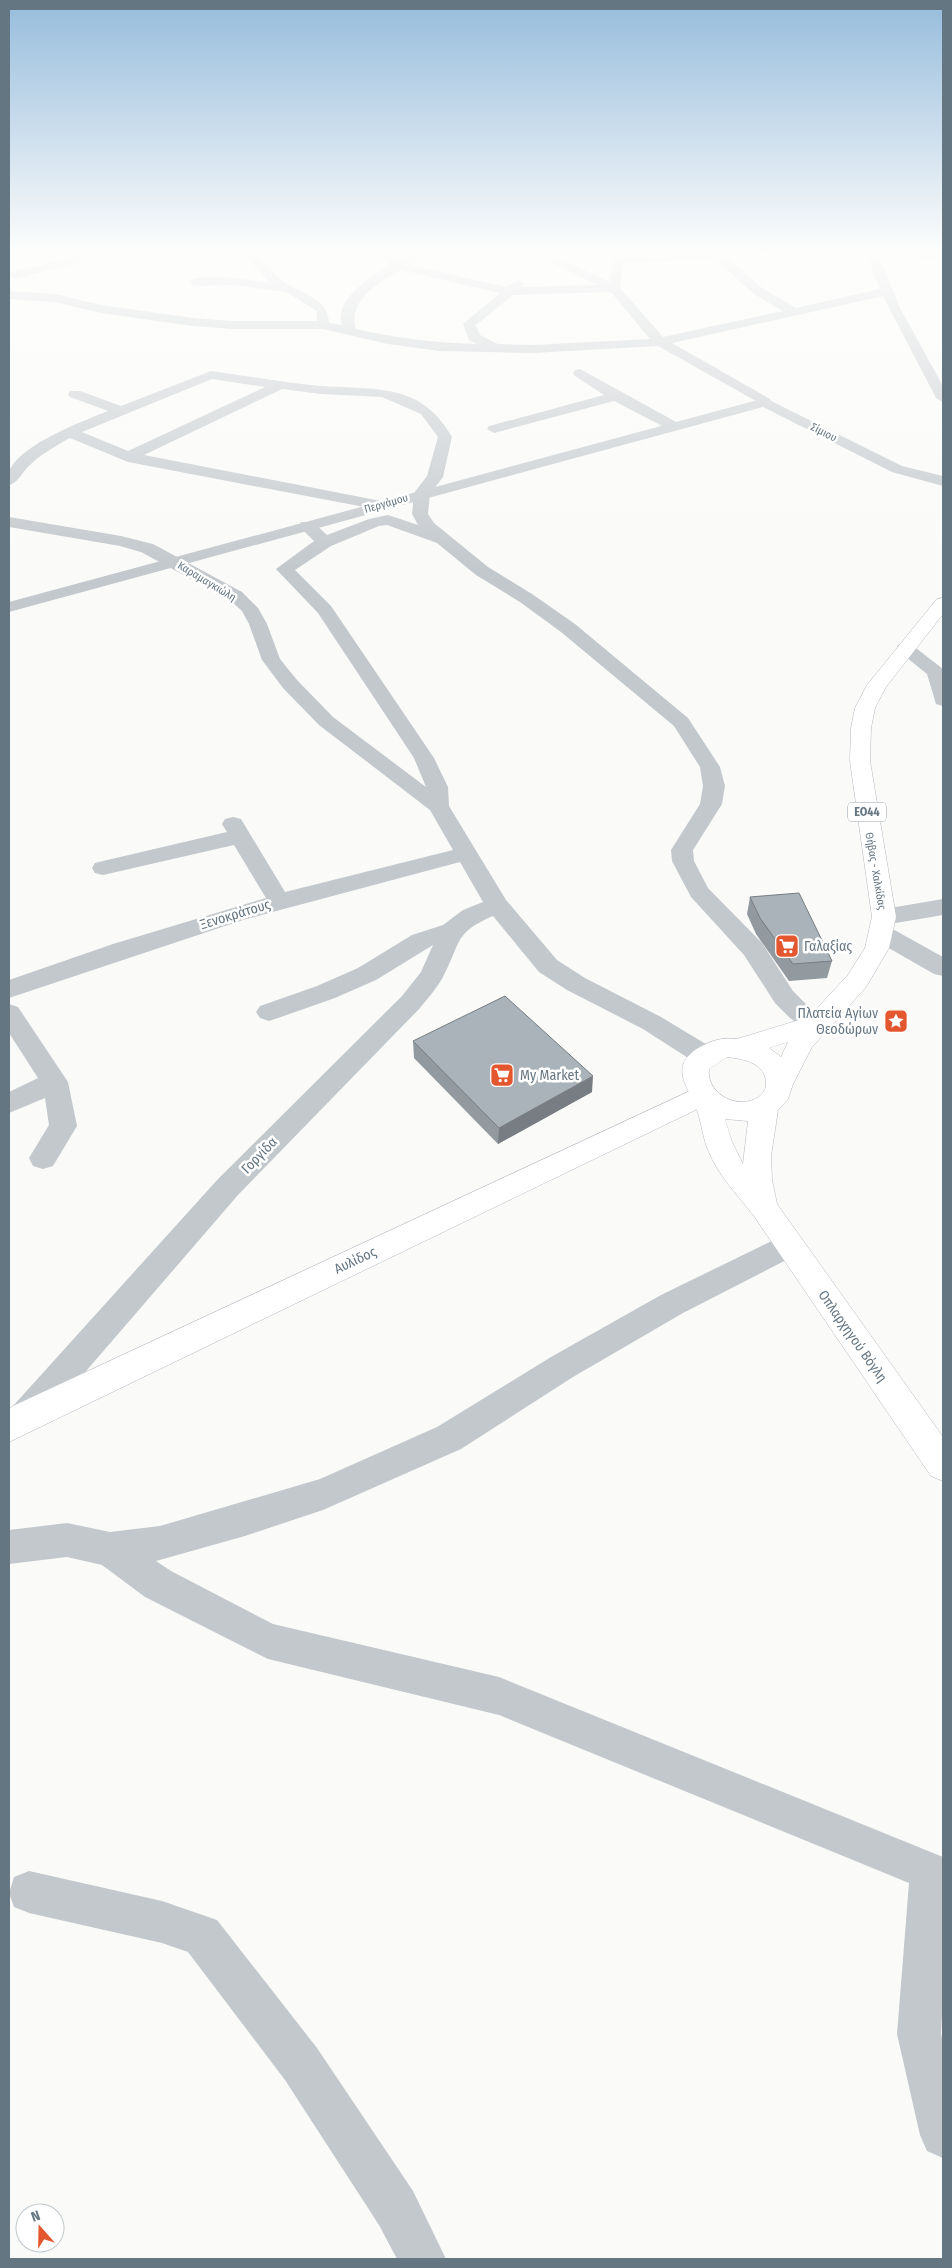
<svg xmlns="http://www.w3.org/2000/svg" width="952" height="2268" viewBox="0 0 952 2268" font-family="'Fira Sans Condensed',sans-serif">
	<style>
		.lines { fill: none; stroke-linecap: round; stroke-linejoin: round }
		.secondary-casing { stroke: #b3babf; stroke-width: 1 }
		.primary-casing { stroke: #b5babe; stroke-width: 1 }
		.minor { fill: #c3c8cc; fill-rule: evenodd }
		.tertiary { fill: #c3c8cc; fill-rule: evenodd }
		.secondary { fill: #fff; fill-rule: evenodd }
		.primary { fill: #fff; fill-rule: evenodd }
		.rail { stroke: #a2aab0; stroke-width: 2; stroke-dasharray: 4 2; stroke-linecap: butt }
		.wall { fill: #929a9f }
		.shaded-wall { fill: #777d82 }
		.building { fill: #aab3b9; stroke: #777d82 }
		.labels { text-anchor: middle; stroke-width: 5; stroke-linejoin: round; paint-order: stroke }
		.far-street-label { font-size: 11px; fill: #657683; stroke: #fff }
		.shield { fill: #fff; stroke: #939fa8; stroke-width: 1 }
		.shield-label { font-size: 12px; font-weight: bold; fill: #657683 }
		.street-label { font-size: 14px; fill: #657683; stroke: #fff }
		.poi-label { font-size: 14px; fill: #657683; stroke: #fff; text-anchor: start }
	</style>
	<rect width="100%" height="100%" fill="#fafaf8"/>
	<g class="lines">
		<g class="secondary-casing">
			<path id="secondary" d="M 703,1085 L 712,1088 L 716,1095 L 712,1102 L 9,1442 L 9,1409 L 13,1406 Z"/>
		</g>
		<g class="primary-casing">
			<path id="primary" d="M 943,598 L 943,614 L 886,687 L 875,708 L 871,728 L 870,761 L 896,917 L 889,948 L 866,987 L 812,1047 L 793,1084 L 788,1099 L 778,1110 L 771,1156 L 772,1180 L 777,1204 L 943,1437 L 943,1481 L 931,1476 L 754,1216 C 737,1194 719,1177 708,1150 C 702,1136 700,1114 694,1102 C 683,1081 672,1063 700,1047 C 712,1040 724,1037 737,1039 L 809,1017 L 848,975 L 865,948 L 872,917 L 850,761 L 851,728 L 855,708 L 867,685 L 937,599 ZM 788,1042 L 781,1057 L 769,1048 ZM 727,1057 C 744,1059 767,1063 766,1085 C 766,1091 760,1097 755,1099 C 734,1109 706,1092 709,1069 ZM 725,1119 L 748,1121 L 743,1164 L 732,1142 Z"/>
		</g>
		<path class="minor" d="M 84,254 L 104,254 L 102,256 L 15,279 L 9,275 L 11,272 Z
			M 244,254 L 256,254 C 264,262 271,271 279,278 C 296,293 329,296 329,323 L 342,325 C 334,299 371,277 390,265 L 379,254 L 392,254 L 399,261 L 414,254 L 420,258 L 409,265 L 507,287 L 518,280 L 524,284 L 522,287 L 597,285 L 534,254 L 550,254 L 610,282 L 613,254 L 625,254 L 625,256 L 742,254 L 740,256 L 728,258 L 762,288 L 796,308 L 880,289 L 866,254 L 878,254 L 900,308 L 943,386 L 943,402 L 936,398 L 883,296 L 672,343 L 770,399 L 772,402 L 765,406 L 658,346 L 533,353 L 439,351 L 388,344 L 323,329 L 233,329 L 193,326 L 101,313 L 55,302 L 9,299 L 9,291 L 55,294 L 101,305 L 193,318 L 233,321 L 317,321 L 317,312 L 314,309 L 286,292 L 233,285 L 195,286 L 189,282 C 200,271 255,281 270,283 ZM 715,259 L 754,294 L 783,311 L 663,337 L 620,288 L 624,263 ZM 400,270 L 500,293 L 463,324 L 469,340 L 477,344 C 436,343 396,338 356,329 C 347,301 379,282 400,270 ZM 611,292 L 650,339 L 533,345 L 498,344 L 480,335 L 476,325 L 513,295 Z
			M 901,254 L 943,255 L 943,262 L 907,258 Z
			M 580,369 L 678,423 L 680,426 L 678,429 L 668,429 L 614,401 L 494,433 L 487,429 L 489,426 L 604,395 L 575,376 L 573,373 L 575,370 Z
			M 211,371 C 248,376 285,383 321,386 C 376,390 421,382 452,437 L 443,477 L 430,494 L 428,514 L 434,523 L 488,567 L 532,594 L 575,624 L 688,718 L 720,767 L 725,786 L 722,804 L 693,850 L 694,861 L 708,888 L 762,943 L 793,991 L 808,1006 L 826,1017 L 830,1024 L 826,1031 L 817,1033 L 808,1031 L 790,1018 L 775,1003 L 744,955 L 691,897 L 672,861 L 671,850 L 700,804 L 703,786 L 700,767 L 674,726 L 561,632 L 520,602 L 476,575 L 437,543 L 387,525 L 379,526 L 331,546 L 295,570 L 331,606 L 434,758 L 448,787 L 449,806 L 506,900 L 557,960 L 585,978 L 661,1017 L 714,1049 L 718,1056 L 714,1063 L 705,1066 L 696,1063 L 643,1029 L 567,990 L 539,972 L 493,916 C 453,933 461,944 443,977 C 437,988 428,998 420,1008 L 238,1195 L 37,1428 L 25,1432 L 13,1428 L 9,1417 L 13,1406 L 218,1179 L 402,996 L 421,972 L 433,945 L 376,980 L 335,998 L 278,1018 L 269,1021 L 260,1018 L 256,1012 L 260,1006 L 317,986 L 358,968 L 412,935 L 443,925 L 463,910 L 483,902 L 460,862 L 243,920 L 9,998 L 9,980 L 113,944 L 266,898 L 234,845 L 103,875 L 95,873 L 92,868 L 95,863 L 103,861 L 227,832 L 222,824 L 225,819 L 233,817 L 241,819 L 285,892 L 453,850 L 430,810 L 319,725 L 283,688 L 262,660 L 249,624 L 242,611 L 230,600 L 141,552 L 120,546 L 9,527 L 9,517 L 121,536 L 153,544 L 242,592 L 258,608 L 267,624 L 280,659 L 297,680 L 333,717 L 426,787 L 414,758 L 318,613 L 276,569 L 314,541 L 299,526 L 301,522 L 313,522 L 327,535 L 369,519 L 388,515 L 418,525 L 412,514 L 414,493 L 427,476 L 438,437 L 421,414 L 382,397 L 321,394 L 282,389 L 144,455 L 386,502 L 388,505 L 386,508 L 380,510 L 128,462 L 70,438 C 55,446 38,456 26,469 C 21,475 17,483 9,485 C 9,480 8,473 10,469 C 24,443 81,422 108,411 L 70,397 L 68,394 L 70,391 L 80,391 L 121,406 ZM 212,379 L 265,387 L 128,451 L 82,432 Z
			M 905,643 L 912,645 L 943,669 L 943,706 L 936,704 L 927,674 L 896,649 L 898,645 Z
			M 943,899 L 943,915 L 884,925 L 876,923 L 872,917 L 876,911 L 884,909 Z
			M 881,925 L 889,927 L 943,957 L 943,976 L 934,974 L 873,939 L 869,933 L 873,927 Z
			M 9,1004 L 18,1007 L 68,1082 L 77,1126 L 53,1166 L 43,1169 L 33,1166 L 29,1158 L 49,1125 L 45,1098 L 9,1113 L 9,1092 L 38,1078 L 9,1033 Z
			M 788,1233 L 798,1236 L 803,1245 L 798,1254 L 683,1313 L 573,1377 L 461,1449 L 323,1510 L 245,1536 L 156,1561 L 171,1571 L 273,1624 L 499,1677 L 943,1857 L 943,1993 L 941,2034 L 943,2044 L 943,2158 L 927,2151 L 920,2135 L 897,2034 L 909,1883 L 499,1715 L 268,1659 L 145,1597 L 102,1565 L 67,1557 L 9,1564 L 9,1530 L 67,1523 L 110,1532 L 160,1526 L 320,1479 L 437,1427 L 551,1357 L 661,1295 Z
			M 29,1871 L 162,1901 L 217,1920 L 317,2048 L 413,2191 L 446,2259 L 397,2259 L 379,2225 L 285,2080 L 188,1952 L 162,1943 L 29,1913 L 14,1907 L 9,1893 L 14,1877 Z"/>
		<path class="tertiary" d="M 765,398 L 902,466 L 943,476 L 943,486 L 892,472 L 763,407 L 9,612 L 9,602 Z"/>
		<use href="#secondary" class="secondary"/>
		<use href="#primary" class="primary"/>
		<path class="rail" d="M 9,262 L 36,254"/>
	</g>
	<path class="wall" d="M 750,897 L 832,961 L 827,978 L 789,981 L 756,934 L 747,914 Z
		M 413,1041 L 592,1092 L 498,1144 L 414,1058 Z"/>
	<path class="shaded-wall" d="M 593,1076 L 592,1092 L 498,1144 L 499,1128 Z"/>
	<path class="building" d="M 799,893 L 832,961 L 793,964 L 760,918 L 750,897 Z
		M 505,996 L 593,1076 L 499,1128 L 413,1041 Z"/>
	<linearGradient id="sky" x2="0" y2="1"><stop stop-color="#96bcdc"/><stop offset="0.44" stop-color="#fdfdfc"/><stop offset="1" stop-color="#fdfdfc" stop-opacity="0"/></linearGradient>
	<rect width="952" height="572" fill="url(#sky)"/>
	<defs>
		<g id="supermarket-square" transform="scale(1.25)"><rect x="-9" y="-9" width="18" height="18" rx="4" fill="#e4572e" stroke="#fff"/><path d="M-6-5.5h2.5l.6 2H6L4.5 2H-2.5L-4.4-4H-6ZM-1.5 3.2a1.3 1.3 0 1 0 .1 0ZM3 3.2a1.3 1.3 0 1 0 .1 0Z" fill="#fff"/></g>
		<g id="sight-square" transform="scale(1.25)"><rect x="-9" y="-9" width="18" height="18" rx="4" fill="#e4572e" stroke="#fff"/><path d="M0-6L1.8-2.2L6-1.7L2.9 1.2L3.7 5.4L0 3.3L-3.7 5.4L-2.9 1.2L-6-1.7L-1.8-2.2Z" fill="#fff"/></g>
	</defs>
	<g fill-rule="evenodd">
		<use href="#supermarket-square" x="787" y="946"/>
		<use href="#sight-square" x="896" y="1021"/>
		<use href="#supermarket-square" x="502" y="1075"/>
	</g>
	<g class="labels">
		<g class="far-street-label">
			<text transform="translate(824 432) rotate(27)" y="4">Σίμιου</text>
			<text transform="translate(386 503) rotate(-16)" y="4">Περγάμου</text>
			<text transform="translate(207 581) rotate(31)" y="4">Καραμαγκιώλη</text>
			<text transform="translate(876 871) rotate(80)" y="4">Θήβας - Χαλκίδας</text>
		</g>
		<rect class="shield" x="848" y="802.5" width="38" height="19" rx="4"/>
		<g class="shield-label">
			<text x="867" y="816">ΕΟ44</text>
		</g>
		<g class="street-label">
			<text transform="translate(235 914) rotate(-17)" y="5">Ξενοκράτους</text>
			<text transform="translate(259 1155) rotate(-46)" y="5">Γοργίδα</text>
			<text transform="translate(355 1260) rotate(-25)" y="5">Αυλίδος</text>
			<text transform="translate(853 1336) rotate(55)" y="5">Οπλαρχηγού Βόγλη</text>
		</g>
		<g class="poi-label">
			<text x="804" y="951">Γαλαξίας</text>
			<text x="878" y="1018" text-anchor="end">Πλατεία Αγίων<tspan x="878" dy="16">Θεοδώρων</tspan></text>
			<text x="520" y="1080">My Market</text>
		</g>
	</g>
	<rect width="952" height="2268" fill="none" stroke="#657683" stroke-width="20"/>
	<g transform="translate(40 2228) rotate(340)"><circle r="24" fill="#ffffff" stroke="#c1c8cd"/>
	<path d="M0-4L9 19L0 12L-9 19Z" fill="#e4572e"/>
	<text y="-8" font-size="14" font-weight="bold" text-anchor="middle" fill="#657683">N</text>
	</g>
</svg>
